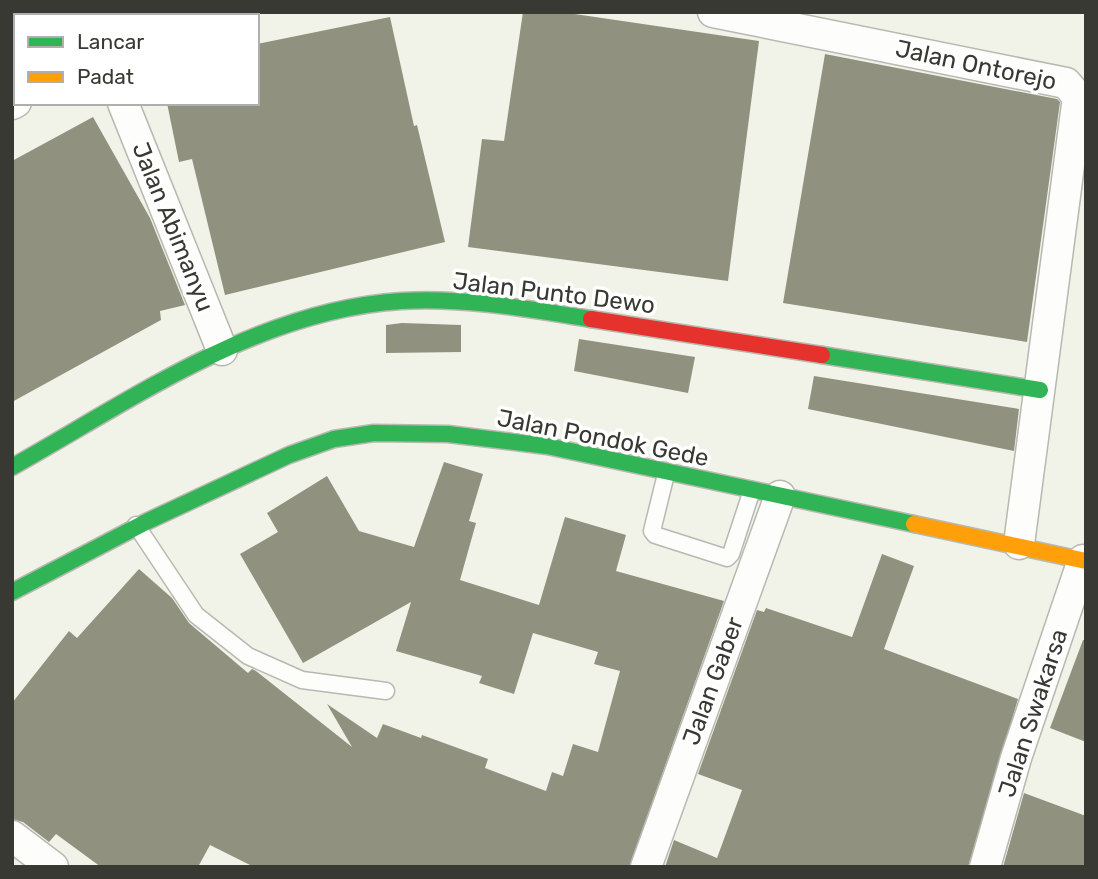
<svg xmlns="http://www.w3.org/2000/svg" width="1098" height="879" viewBox="0 0 1098 879" font-family="Rubik,sans-serif">
	<style>
		.building { fill: #90927f }
		.lines { fill: none; stroke-linecap: round; stroke-linejoin: round }
		.lane-casing { stroke: #b7b9b1; stroke-width: 19 }
		.street-casing { stroke: #b7b9b1; stroke-width: 33 }
		.fast-casing { stroke: #b7b9b1; stroke-width: 19 }
		.slow-casing { stroke: #b7b9b1; stroke-width: 19 }
		.jam-casing { stroke: #b7b9b1; stroke-width: 19 }
		.lane { stroke: #fdfdfc; stroke-width: 16 }
		.street { stroke: #fdfdfc; stroke-width: 30 }
		.fast { stroke: #30b455; stroke-width: 16 }
		.slow { stroke: #ff9f0a; stroke-width: 16 }
		.jam { stroke: #e5322d; stroke-width: 16 }
		.labels { text-anchor: middle; stroke-width: 7; stroke-linejoin: round; paint-order: stroke }
		.street-label { font-size: 24px; fill: #383932; stroke: #fff }
	</style>
	<rect width="100%" height="100%" fill="#f1f3e8"/>
	<path class="building" d="M 523,12 L 561,12 L 759,41 L 728,281 L 468,247 L 482,139 L 504,141 Z
		M 390,17 L 414,126 L 417,125 L 445,242 L 225,295 L 192,159 L 179,162 L 167,103 L 257,103 L 257,44 Z
		M 825,54 L 1057,99 L 1060,102 L 1027,342 L 783,303 Z
		M 93,117 L 150,218 L 185,305 L 160,311 L 161,320 L 12,402 L 12,161 Z
		M 402,323 L 461,325 L 461,352 L 386,353 L 386,325 Z
		M 579,339 L 695,357 L 688,393 L 574,371 Z
		M 814,376 L 1019,409 L 1014,451 L 808,409 Z
		M 444,462 L 483,474 L 469,521 L 476,523 L 460,580 L 539,605 L 565,517 L 626,535 L 616,571 L 724,601 L 629,867 L 254,867 L 210,845 L 198,867 L 101,867 L 56,834 L 49,842 L 23,822 L 12,819 L 12,703 L 69,631 L 77,638 L 139,569 L 172,598 L 189,623 L 248,673 L 252,669 L 256,671 L 352,747 L 327,704 L 377,738 L 383,724 L 421,738 L 422,735 L 488,759 L 485,768 L 546,791 L 552,772 L 563,776 L 573,744 L 598,752 L 620,671 L 594,664 L 598,652 L 533,633 L 514,694 L 479,683 L 482,676 L 396,651 L 411,602 L 303,663 L 240,554 L 278,532 L 267,513 L 327,476 L 359,531 L 414,547 Z
		M 882,554 L 914,566 L 884,649 L 1018,699 L 968,867 L 665,867 L 674,840 L 717,858 L 742,790 L 698,774 L 757,610 L 764,612 L 766,608 L 852,637 Z
		M 1083,640 L 1086,640 L 1086,742 L 1050,728 Z
		M 1024,793 L 1086,816 L 1086,867 L 1003,867 Z"/>
	<g class="lines">
		<g class="lane-casing">
			<path id="lane" d="M 666,474 L 652,531 L 655,535 L 727,558 L 731,554 L 752,490
				M 136,525 L 196,615 L 248,656 L 302,680 L 386,691"/>
		</g>
		<g class="street-casing">
			<path id="street" d="M 713,12 L 1066,83 L 1078,97 L 1019,544
				M 199,16 L 211,12
				M 12,60 L 16,66
				M 123,103 L 222,350
				M 12,104 L 16,102
				M 12,836 L 53,867
				M 646,867 L 780,496
				M 985,867 L 1016,758 L 1083,560"/>
		</g>
		<g class="fast-casing">
			<path id="fast" d="M 822,355 L 1040,390
				M 12,467 C 133,399 258,310 401,301 C 464,297 529,309 591,319
				M 12,592 L 148,521 L 289,455 L 334,439 L 374,433 L 448,434 L 547,446 L 914,524"/>
		</g>
		<g class="slow-casing">
			<path id="slow" d="M 914,524 L 1086,561"/>
		</g>
		<g class="jam-casing">
			<path id="jam" d="M 591,319 L 822,355"/>
		</g>
		<use href="#lane" class="lane"/>
		<use href="#street" class="street"/>
		<use href="#fast" class="fast"/>
		<use href="#slow" class="slow"/>
		<use href="#jam" class="jam"/>
	</g>
	<g class="labels">
		<g class="street-label">
			<text transform="translate(976 65) rotate(12)" y="8">Jalan Ontorejo</text>
			<text transform="translate(173 227) rotate(68)" y="8">Jalan Abimanyu</text>
			<text transform="translate(554 293) rotate(7)" y="8">Jalan Punto Dewo</text>
			<text transform="translate(603 438) rotate(11)" y="8">Jalan Pondok Gede</text>
			<text transform="translate(713 681) rotate(-70)" y="8">Jalan Gaber</text>
			<text transform="translate(1033 713) rotate(-72)" y="8">Jalan Swakarsa</text>
		</g>
	</g>
	<rect width="1098" height="879" fill="none" stroke="#383932" stroke-width="28"/>
	<rect x="14" y="14" width="245" height="91" fill="#ffffff" stroke="#afb0ad" stroke-width="2"/>
	<rect x="28" y="37" width="35" height="10" fill="#30b455" stroke="#afb0ad" stroke-width="2"/>
	<text x="77" y="49" font-size="21" fill="#383932">Lancar</text>
	<rect x="28" y="72" width="35" height="10" fill="#ff9f0a" stroke="#afb0ad" stroke-width="2"/>
	<text x="77" y="84" font-size="21" fill="#383932">Padat</text>
</svg>
